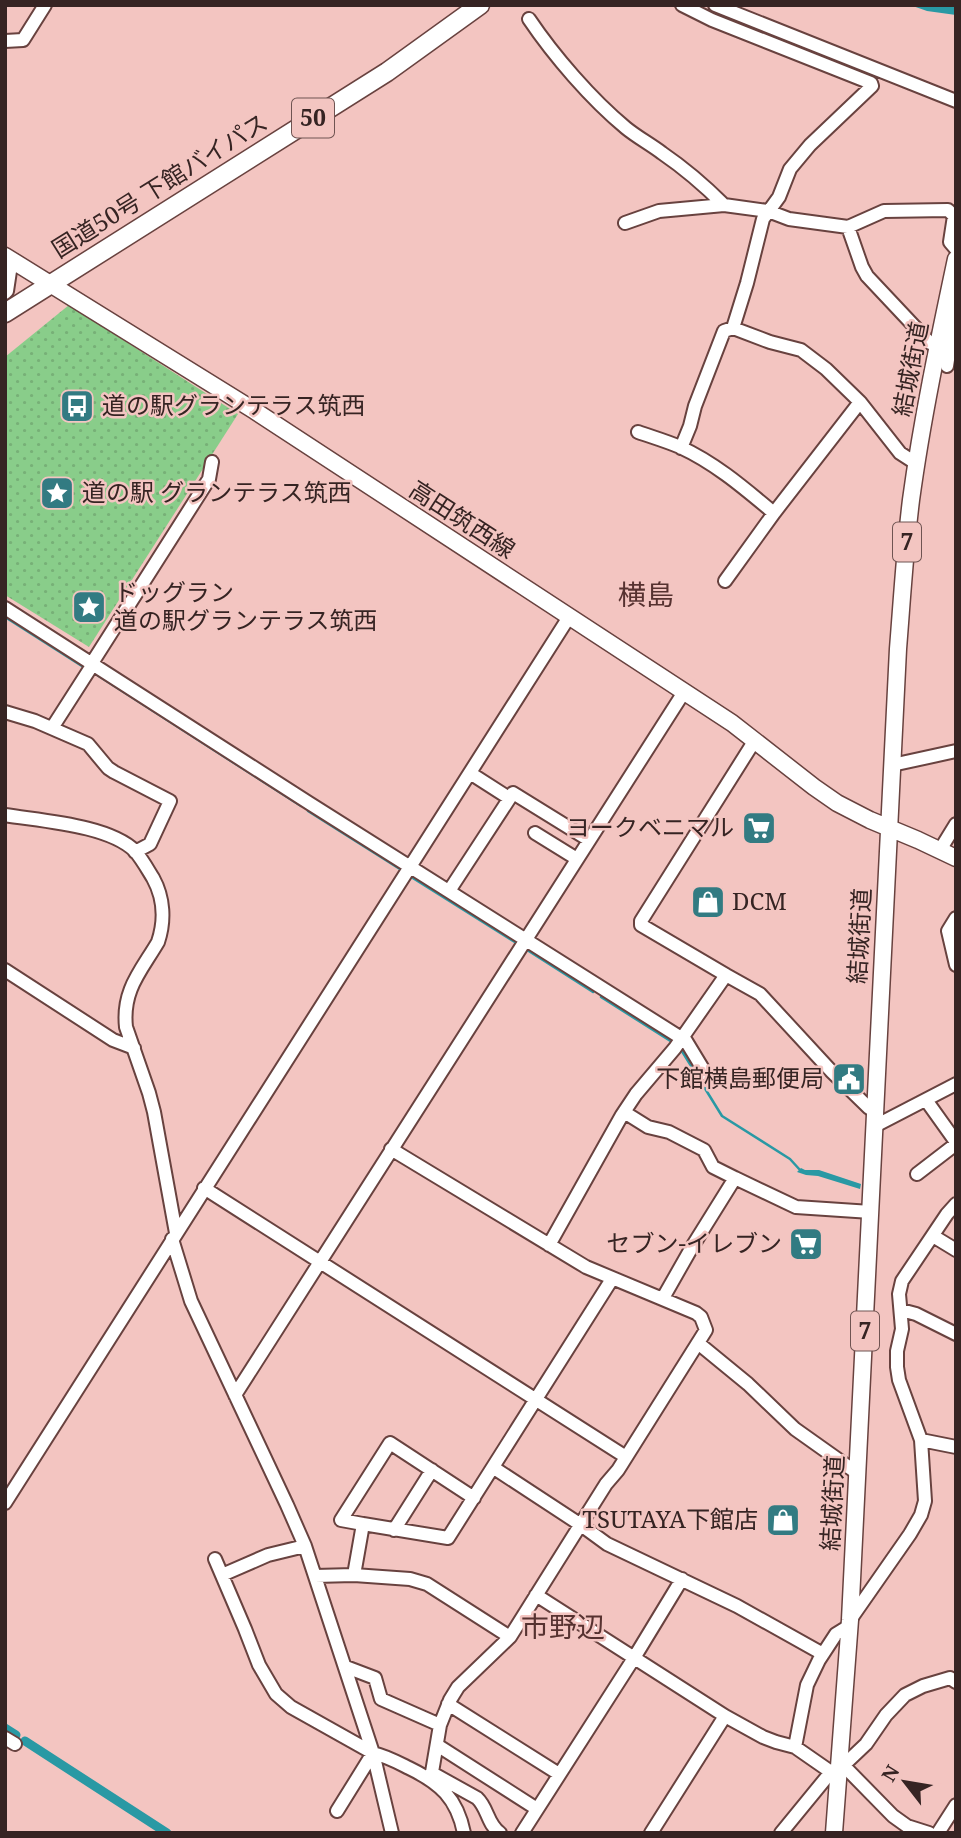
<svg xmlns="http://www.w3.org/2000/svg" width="961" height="1838" viewBox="0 0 961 1838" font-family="'Noto Serif','Noto Sans JP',serif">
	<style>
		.grass { fill: url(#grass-dots) }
		.water { fill: #2999a4 }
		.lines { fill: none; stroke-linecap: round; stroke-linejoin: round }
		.stream { stroke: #2999a4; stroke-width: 2.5 }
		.canal { stroke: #2999a4; stroke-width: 9 }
		.minor-casing { stroke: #68423f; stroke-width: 16 }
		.major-casing { stroke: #68423f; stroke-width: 19 }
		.highway-casing { stroke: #68423f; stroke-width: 21 }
		.minor { stroke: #fff; stroke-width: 12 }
		.major { stroke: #fff; stroke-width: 16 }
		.highway { stroke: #fff; stroke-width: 18 }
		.labels { text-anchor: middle; stroke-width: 5; stroke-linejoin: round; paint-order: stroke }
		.shield { fill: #f3c5c1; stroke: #6f5452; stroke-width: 2 }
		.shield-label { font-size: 23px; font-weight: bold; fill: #362423 }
		.street-label { font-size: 24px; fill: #362423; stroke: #f3c5c1 }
		.poi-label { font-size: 24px; fill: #362423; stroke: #f3c5c1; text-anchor: start }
		.quarter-label { font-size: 28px; fill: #563230; stroke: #f3c5c1 }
	</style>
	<defs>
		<pattern id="grass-dots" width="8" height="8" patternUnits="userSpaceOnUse" patternTransform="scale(1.75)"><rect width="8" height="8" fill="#89cd8a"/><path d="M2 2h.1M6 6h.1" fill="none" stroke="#77b077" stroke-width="1.8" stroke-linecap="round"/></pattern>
	</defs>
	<rect width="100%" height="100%" fill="#f3c5c1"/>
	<path class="grass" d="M 69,305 L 238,414 L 89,647 L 5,595 L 5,357 Z"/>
	<path class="water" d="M 910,5 L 956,5 L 956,15 L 927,11 Z
		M 801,1168 L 805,1170 L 819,1170 L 861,1184 L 860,1189 L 818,1176 L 806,1175 L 797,1172 Z"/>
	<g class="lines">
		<path class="stream" d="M 5,617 L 85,668
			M 94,673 L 301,806
			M 308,811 L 403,871
			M 408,875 L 518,944
			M 524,948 L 593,992
			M 601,997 L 672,1042
			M 680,1048 L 722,1116 L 790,1159 L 800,1170"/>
		<path class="canal" d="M 5,1728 L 16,1735
			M 25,1741 L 167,1833"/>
		<g class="minor-casing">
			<path id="minor" d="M 682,5 L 712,20 L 871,83 L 872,86 L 810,145 L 790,169 L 779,197 L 763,219 L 747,283 L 733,328
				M 715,5 L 956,101
				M 529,19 C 554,56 591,99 626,128 C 637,137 650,144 662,153 C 684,168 705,186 724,205
				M 5,41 L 23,40 L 45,5
				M 625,223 L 659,211 L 724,205 L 768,211 L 789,219 L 848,227 L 884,211 L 948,210 L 954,216 L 950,242 L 956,249
				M 848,227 L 862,267 L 867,276 L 930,343 L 938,344
				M 5,293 L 7,291 L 10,271 L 15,261
				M 947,366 L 956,309
				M 638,432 C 652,437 666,441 680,447 C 715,463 744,488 774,513
				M 681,448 L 690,426 L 695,406 L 724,331 L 733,328 L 770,342 L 801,350 L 826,369 L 860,402 L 900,453 L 917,464
				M 725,581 L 774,513 L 860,402
				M 5,608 L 309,803 L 686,1041 L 706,1074
				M 92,663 L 209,479 L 212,462
				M 5,712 L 35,721 L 88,744 L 108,768 L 114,772 L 170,801 L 150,844 L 135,852
				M 52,728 L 93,664
				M 892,765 L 956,751
				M 470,773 L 509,798
				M 5,815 C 41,821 109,825 135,851 C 142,859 148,870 153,878 C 164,898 165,921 158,942 C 141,971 122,990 126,1027 L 149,1093 L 154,1112 L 176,1233
				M 535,833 L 577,859
				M 940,850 L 956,824
				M 449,891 L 513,793 L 589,840
				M 956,918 L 948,931 L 956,965
				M 5,970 L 113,1040 L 134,1048
				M 726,975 L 641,925 L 641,921 L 755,740
				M 926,1100 L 956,1142
				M 624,1112 L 648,1127 L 669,1132 L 704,1150 L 713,1167 L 735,1178
				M 873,1127 L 956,1084
				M 391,1149 L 586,1267 L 696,1313 L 701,1317 L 706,1330 L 618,1470 L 606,1484 L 510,1637 L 458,1687 L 450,1700 L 440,1725 L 431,1778
				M 917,1174 L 956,1144
				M 204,1188 L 626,1457
				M 933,1236 L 956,1250
				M 172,1239 L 191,1301 L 287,1505 L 305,1546 L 373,1753 L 392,1833
				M 549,1245 L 622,1115 L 636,1094 L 675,1048 L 726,975 L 760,994 L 832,1072 L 869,1108 L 874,1108
				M 663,1298 L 692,1247 L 735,1178 L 796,1207 L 871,1212
				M 901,1310 L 916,1314 L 956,1334
				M 698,1343 L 748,1384 L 795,1429 L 857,1473
				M 235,1395 L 684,692
				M 921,1440 L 956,1447
				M 494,1468 L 581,1525 L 607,1544 L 737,1606 L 823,1654
				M 5,1503 L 569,617
				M 363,1524 L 341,1520 L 390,1443 L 474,1498
				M 394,1530 L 432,1470
				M 215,1559 L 245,1629 L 259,1665 L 276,1694 L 291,1707 L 373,1753 C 386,1756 397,1762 409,1768 C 440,1783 457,1798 464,1833
				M 222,1575 L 268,1555 L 305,1546
				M 354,1575 L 363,1524 L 448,1538 L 612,1279
				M 315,1576 L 354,1575 L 410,1579 L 427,1584 L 510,1637
				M 536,1595 L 725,1716 L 763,1737 L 776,1742 L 795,1747 L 831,1772
				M 850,1620 L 910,1534 L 921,1515 L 925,1501 L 921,1440 L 899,1380 L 897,1367 L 897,1351 L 902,1329 L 899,1294 L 902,1281 L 947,1214 L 956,1204
				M 346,1667 L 375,1678 L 381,1699 L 440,1725
				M 448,1704 L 559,1774
				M 5,1738 L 15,1744
				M 437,1745 L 537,1809
				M 795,1747 L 807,1685 L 819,1660 L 836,1634 L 849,1626
				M 843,1765 L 893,1816 L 907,1826 L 929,1833
				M 432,1773 L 477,1798 C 488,1808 487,1824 500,1833
				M 337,1811 L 373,1753
				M 522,1833 L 634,1658 L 682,1579
				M 651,1833 L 725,1716
				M 781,1833 L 831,1772 L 847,1762 L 866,1744 L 886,1715 L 905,1695 L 923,1686 L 950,1678 L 956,1682
				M 938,1833 L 956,1805"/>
		</g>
		<g class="major-casing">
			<path id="major" d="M 5,256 L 255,411 L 732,723 L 814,787 L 837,803 L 870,820 L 918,840 L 956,858
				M 834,1833 L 850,1620 L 898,649 C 902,599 905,549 911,500 C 922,419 939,339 956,259"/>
		</g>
		<g class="highway-casing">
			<path id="highway" d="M 5,313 L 387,72 L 480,5"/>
		</g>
		<use href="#minor" class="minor"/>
		<use href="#major" class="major"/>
		<use href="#highway" class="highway"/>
	</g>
	<defs>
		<g id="bus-square" transform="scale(1.75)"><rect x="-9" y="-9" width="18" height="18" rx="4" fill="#327b82" stroke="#f3c5c1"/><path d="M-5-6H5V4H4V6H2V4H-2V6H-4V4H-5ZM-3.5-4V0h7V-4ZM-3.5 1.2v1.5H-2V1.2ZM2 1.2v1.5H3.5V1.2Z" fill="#fff"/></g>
		<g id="sight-square" transform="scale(1.75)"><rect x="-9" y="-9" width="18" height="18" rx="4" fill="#327b82" stroke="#f3c5c1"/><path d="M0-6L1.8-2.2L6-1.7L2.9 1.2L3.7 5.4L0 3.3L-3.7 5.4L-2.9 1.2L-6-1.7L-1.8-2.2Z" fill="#fff"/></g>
		<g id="supermarket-square" transform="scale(1.75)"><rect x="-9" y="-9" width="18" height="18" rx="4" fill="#327b82" stroke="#f3c5c1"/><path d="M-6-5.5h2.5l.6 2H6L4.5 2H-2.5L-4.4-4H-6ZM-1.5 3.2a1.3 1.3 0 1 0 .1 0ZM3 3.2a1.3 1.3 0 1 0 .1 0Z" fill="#fff"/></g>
		<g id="shop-square" transform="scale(1.75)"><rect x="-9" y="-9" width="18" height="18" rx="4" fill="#327b82" stroke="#f3c5c1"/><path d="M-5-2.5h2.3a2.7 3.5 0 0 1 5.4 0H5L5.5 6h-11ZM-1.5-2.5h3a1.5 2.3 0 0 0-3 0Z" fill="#fff"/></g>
		<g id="civic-square" transform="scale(1.75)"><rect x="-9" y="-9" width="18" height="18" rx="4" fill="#327b82" stroke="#f3c5c1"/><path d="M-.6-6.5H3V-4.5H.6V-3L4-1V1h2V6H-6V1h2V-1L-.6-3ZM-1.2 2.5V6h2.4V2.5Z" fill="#fff"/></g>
	</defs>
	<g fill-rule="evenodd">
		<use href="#bus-square" x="77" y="406"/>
		<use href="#sight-square" x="57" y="493"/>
		<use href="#sight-square" x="89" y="607"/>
		<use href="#supermarket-square" x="759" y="828"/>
		<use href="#shop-square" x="708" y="902"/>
		<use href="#civic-square" x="849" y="1079"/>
		<use href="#supermarket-square" x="806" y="1244"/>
		<use href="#shop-square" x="783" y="1520"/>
	</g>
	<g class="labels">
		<g class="shield">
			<rect x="292" y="98.5" width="42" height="39" rx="5"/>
			<rect x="893" y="522.5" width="28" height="39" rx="5"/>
			<rect x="851" y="1311.5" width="28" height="39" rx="5"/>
		</g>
		<g class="shield-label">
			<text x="313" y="126">50</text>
			<text x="907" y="550">7</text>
			<text x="865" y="1339">7</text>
		</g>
		<g class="street-label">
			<text transform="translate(160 186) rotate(-32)" y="8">国道50号 下館バイパス</text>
			<text transform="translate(911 369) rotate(-79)" y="8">結城街道</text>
			<text transform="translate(462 520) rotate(33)" y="8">高田筑西線</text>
			<text transform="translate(860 936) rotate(-87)" y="8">結城街道</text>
			<text transform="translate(833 1503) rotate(-87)" y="8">結城街道</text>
		</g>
		<g class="poi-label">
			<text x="102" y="414">道の駅グランテラス筑西</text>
			<text x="82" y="501">道の駅 グランテラス筑西</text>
			<text x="114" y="601">ドッグラン<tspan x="114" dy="28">道の駅グランテラス筑西</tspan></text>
			<text x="734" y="836" text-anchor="end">ヨークベニマル</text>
			<text x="732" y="910">DCM</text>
			<text x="824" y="1087" text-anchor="end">下館横島郵便局</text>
			<text x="782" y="1252" text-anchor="end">セブン-イレブン</text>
			<text x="758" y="1528" text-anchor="end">TSUTAYA下館店</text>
		</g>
		<g class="quarter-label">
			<text x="646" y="605">横島</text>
			<text x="563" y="1637">市野辺</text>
		</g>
	</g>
	<rect width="961" height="1838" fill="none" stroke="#362423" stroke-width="14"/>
	<g transform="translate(905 1782) rotate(301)" stroke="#f3c5c1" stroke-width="5" paint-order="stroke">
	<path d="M0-5L12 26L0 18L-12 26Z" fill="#362423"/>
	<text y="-10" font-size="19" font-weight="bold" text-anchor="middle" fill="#362423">N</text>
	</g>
</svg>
